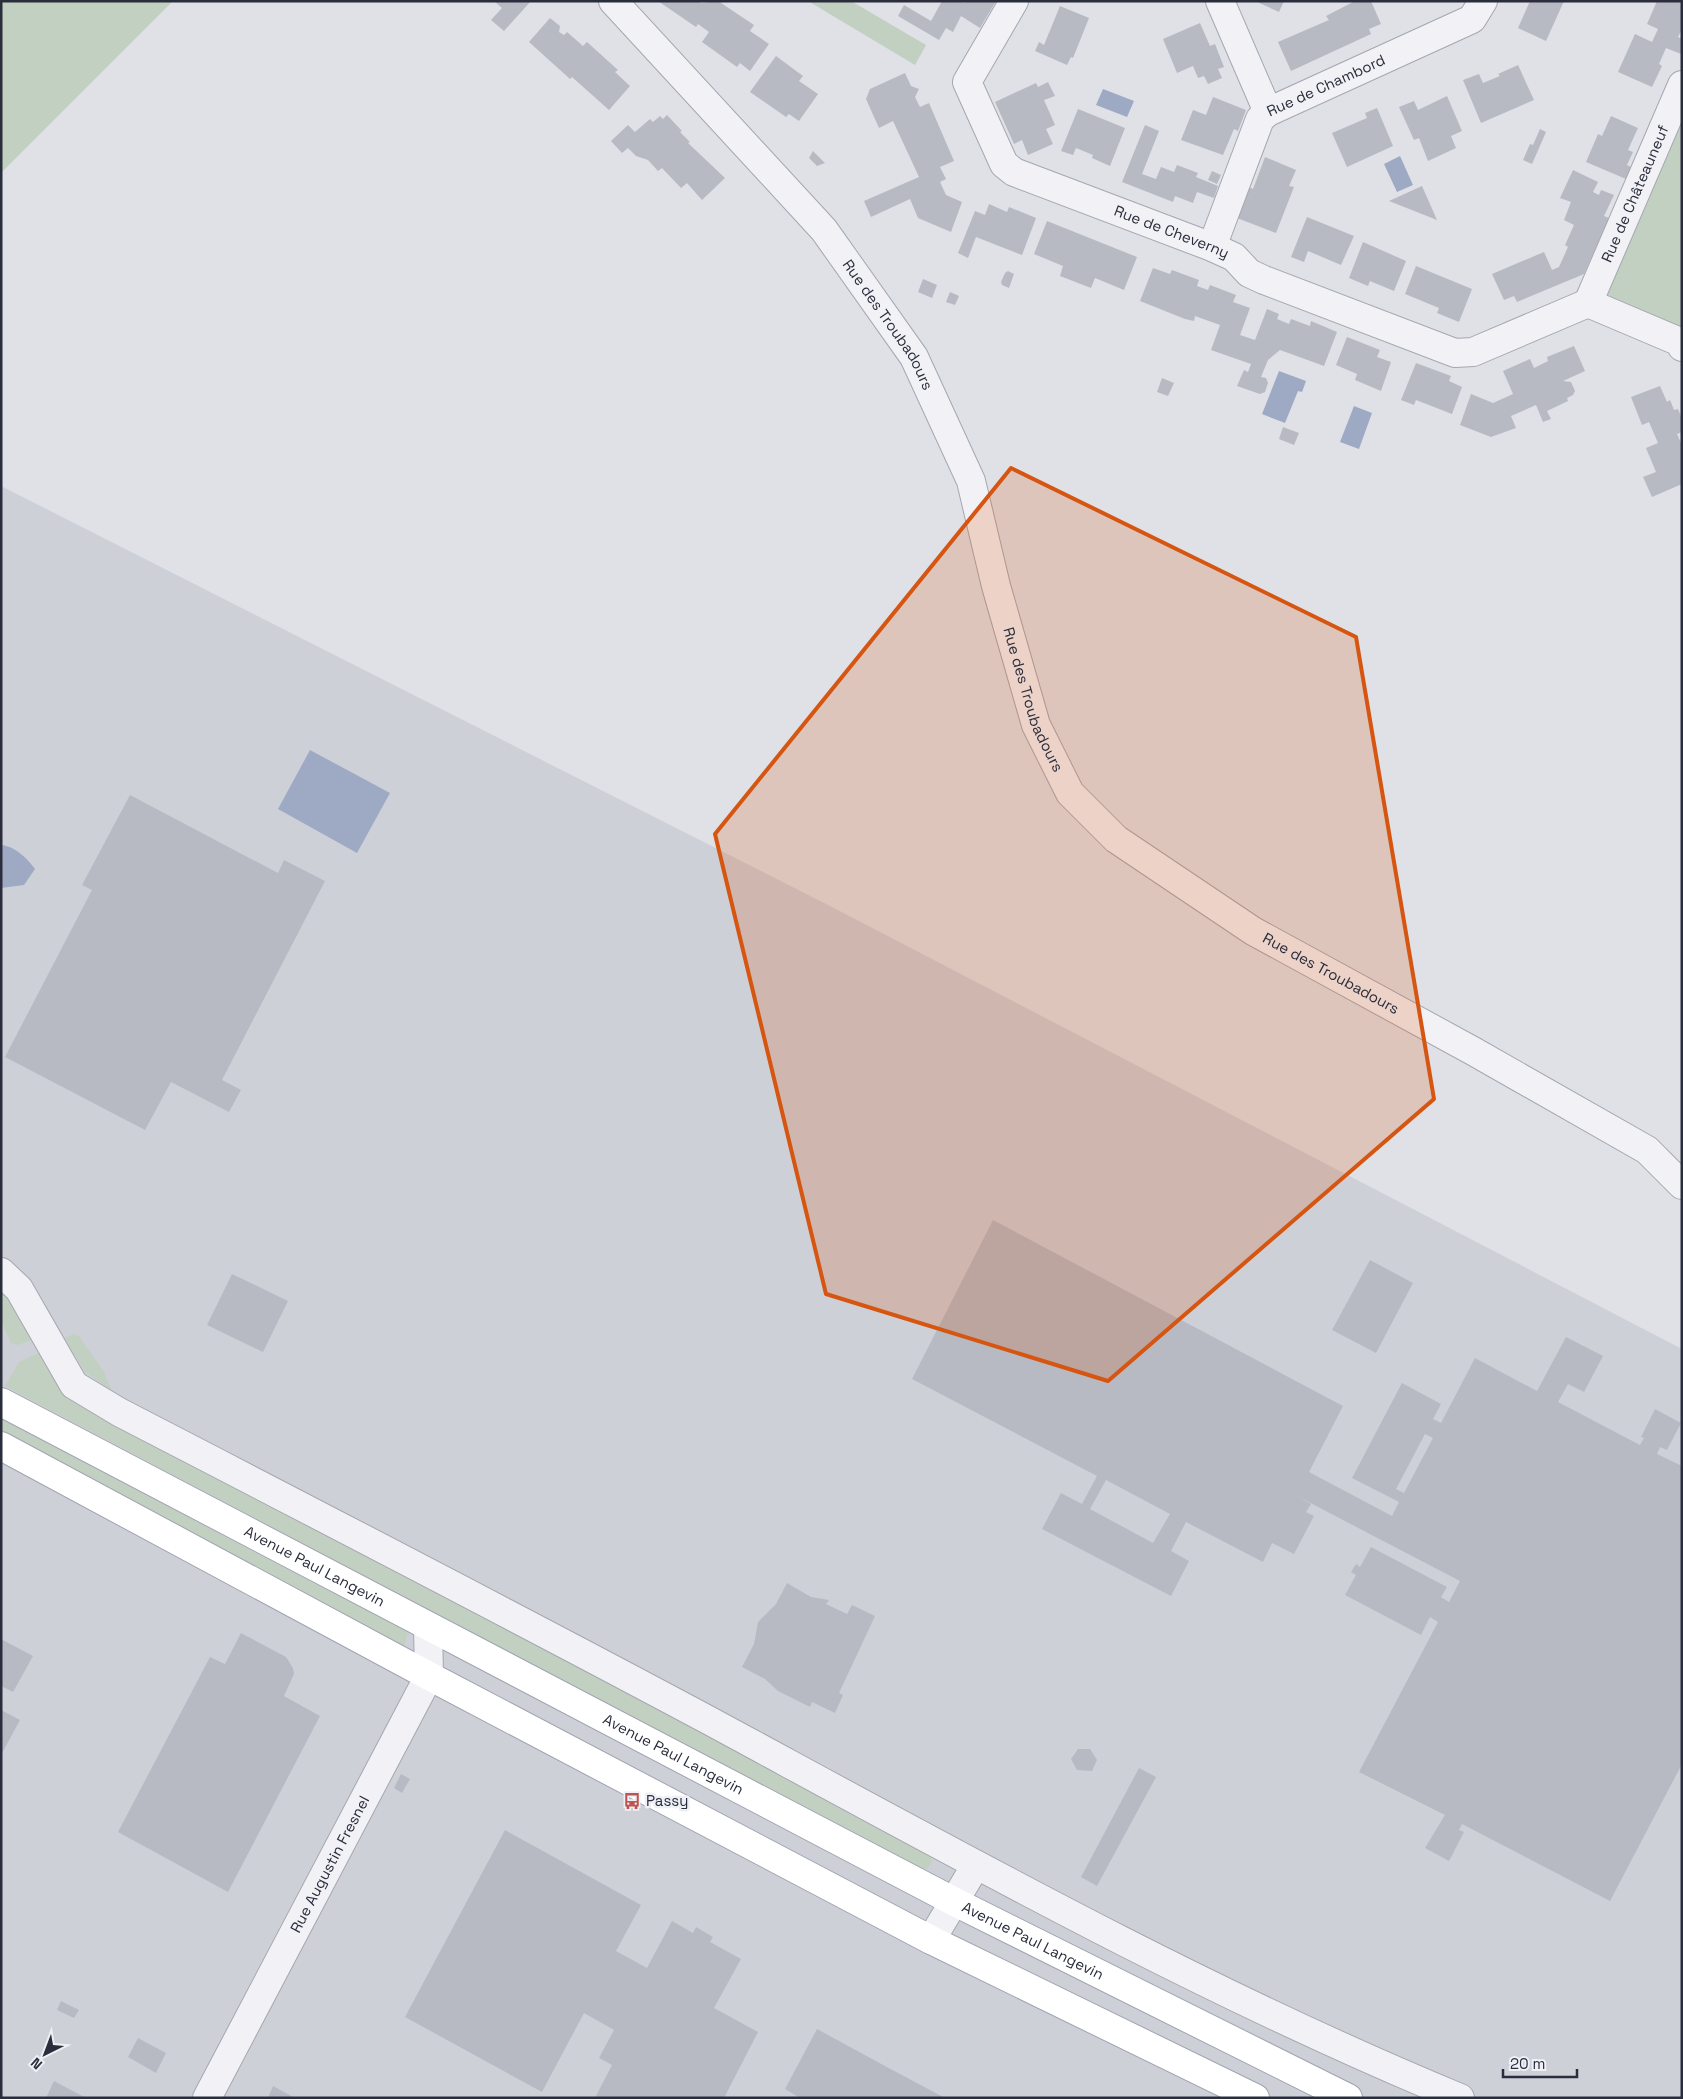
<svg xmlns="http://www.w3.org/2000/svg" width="1683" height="2099" viewBox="0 0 1683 2099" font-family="'Space Grotesk',sans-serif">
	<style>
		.built { fill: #ced0d8 }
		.green { fill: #c2d0c1 }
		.water { fill: #9eaac4 }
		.building { fill: #b7bac3; fill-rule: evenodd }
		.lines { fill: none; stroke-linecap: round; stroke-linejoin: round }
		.minor-casing { stroke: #a5a7b0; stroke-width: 30 }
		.major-casing { stroke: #a0a4b1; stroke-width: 30 }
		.minor { stroke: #f2f2f6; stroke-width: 28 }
		.major { stroke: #fff; stroke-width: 28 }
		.marked { fill: #d55511; fill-opacity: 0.2; stroke: #d55511; stroke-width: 4; stroke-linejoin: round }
		.labels { text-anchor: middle; stroke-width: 5; stroke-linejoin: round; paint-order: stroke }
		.street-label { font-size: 15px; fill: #2a2d3c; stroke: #eef0f5 }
		.poi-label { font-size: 15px; fill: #2a2d3c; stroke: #eef0f5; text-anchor: start }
	</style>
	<rect width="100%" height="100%" fill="#dfe1e7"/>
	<path class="built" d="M 1,486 L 834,908 L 1682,1349 L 1682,2098 L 1,2098 Z"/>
	<path class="green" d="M 1,1 L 173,1 L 1,173 Z
		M 808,1 L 851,1 L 926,45 L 915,65 Z
		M 1682,81 L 1682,337 L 1588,303 Z
		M 1,1288 L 7,1293 L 32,1340 L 18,1345 L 11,1343 L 1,1321 Z
		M 74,1334 L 79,1336 L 104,1372 L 112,1391 L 85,1372 L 64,1338 Z
		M 40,1352 L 61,1389 L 929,1851 L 932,1861 L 927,1869 L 914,1868 L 5,1386 L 19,1362 Z
		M 1,1419 L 329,1591 L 409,1626 L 404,1649 L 224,1553 L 1,1429 Z"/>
	<path class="water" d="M 1103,89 L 1134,101 L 1127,117 L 1096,105 Z
		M 1400,156 L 1413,185 L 1397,192 L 1384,164 Z
		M 1279,371 L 1306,381 L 1302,392 L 1298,391 L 1285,423 L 1262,414 Z
		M 1354,406 L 1372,413 L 1359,449 L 1340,442 Z
		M 310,750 L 390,793 L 357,853 L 278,809 Z
		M 1,845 C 15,846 28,859 35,869 L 24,885 L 1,888 Z"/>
	<path class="building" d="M 494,1 L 531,1 L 504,31 L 491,20 L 502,8 Z
		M 658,1 L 698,1 L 701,3 L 718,1 L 754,25 L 750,31 L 769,44 L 750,71 L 740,63 L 737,67 L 702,42 L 709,32 L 698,24 L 696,27 Z
		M 942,1 L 961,1 L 964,3 L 965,1 L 996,1 L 980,28 L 961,16 L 953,32 L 946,28 L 939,40 L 898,16 L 904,5 L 931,21 Z
		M 1255,1 L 1284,1 L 1279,12 Z
		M 1355,1 L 1371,1 L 1381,24 L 1369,29 L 1371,34 L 1291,71 L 1278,42 L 1329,20 L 1326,16 Z
		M 1530,1 L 1564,1 L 1546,41 L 1518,28 Z
		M 1657,1 L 1682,1 L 1682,29 L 1678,37 L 1682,39 L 1682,52 L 1681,54 L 1666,48 L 1659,64 L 1662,66 L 1652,87 L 1618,72 L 1635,34 L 1652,42 L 1658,29 L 1647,24 Z
		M 1060,6 L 1089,18 L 1073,58 L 1071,57 L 1067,65 L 1035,51 L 1039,42 L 1044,45 Z
		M 550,18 L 560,26 L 559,32 L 564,35 L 567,32 L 583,46 L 587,42 L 618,70 L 615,72 L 630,86 L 609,110 L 572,77 L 570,79 L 529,42 Z
		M 1200,23 L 1210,46 L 1215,44 L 1224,67 L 1218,69 L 1222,78 L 1208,84 L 1204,76 L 1198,78 L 1193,66 L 1177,73 L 1163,39 Z
		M 776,56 L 803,76 L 799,81 L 818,94 L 799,121 L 789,114 L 786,117 L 750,92 Z
		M 1518,65 L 1534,100 L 1481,123 L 1463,80 L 1479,74 L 1483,83 L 1500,76 L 1498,74 Z
		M 905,73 L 911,86 L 919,89 L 915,97 L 920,107 L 929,103 L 954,161 L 940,167 L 946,179 L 940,182 L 946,195 L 962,202 L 951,232 L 918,218 L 910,199 L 871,217 L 864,201 L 919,177 L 893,121 L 879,128 L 866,99 L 870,89 Z
		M 1048,82 L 1055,96 L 1044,100 L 1055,125 L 1046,129 L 1053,144 L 1028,155 L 1022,140 L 1014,144 L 995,102 L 1036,83 L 1038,87 Z
		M 1447,96 L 1462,131 L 1451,136 L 1456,148 L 1428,161 L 1419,138 L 1414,140 L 1399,107 L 1414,101 L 1418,110 Z
		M 1213,97 L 1246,110 L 1238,131 L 1234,129 L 1223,155 L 1181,140 L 1193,110 L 1206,115 Z
		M 1377,108 L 1393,146 L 1347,167 L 1332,133 L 1367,118 L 1365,113 Z
		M 1078,109 L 1125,128 L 1110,166 L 1092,158 L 1093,155 L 1076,148 L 1073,155 L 1061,151 Z
		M 667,115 L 682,131 L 680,132 L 690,142 L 688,143 L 725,178 L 702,200 L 687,183 L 681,188 L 662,168 L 658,171 L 648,160 L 636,156 L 628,148 L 622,153 L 611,141 L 628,125 L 635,132 L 650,119 L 653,122 L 660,116 L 663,119 Z
		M 1611,116 L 1638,128 L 1628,150 L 1633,152 L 1627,165 L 1631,167 L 1626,179 L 1586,162 L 1598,134 L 1602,136 Z
		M 1145,125 L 1159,131 L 1142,174 L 1156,179 L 1161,167 L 1174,172 L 1177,165 L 1198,173 L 1196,177 L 1218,186 L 1214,198 L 1197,192 L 1193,203 L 1175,196 L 1173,202 L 1122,182 Z
		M 1540,129 L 1546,132 L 1532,164 L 1523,160 L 1530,144 L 1533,145 Z
		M 813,151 L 825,163 L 817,166 L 809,158 Z
		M 1265,157 L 1296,170 L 1289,186 L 1294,187 L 1276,233 L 1237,218 L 1249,187 L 1253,189 Z
		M 1573,170 L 1598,182 L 1593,192 L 1599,195 L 1601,190 L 1614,195 L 1604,216 L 1609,218 L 1584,274 L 1517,302 L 1514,296 L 1504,300 L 1492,274 L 1544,252 L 1552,270 L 1559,267 L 1568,247 L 1565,245 L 1574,225 L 1564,220 L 1571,202 L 1560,198 Z
		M 1212,171 L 1221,175 L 1217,184 L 1208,180 Z
		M 1422,186 L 1437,220 L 1389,201 Z
		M 989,204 L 1007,212 L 1009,207 L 1036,218 L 1022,255 L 976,237 L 968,258 L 958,253 L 975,211 L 985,215 Z
		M 1307,217 L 1354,236 L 1341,265 L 1308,251 L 1304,262 L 1291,257 Z
		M 1047,221 L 1137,257 L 1124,290 L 1095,278 L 1091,288 L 1060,276 L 1063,266 L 1034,254 Z
		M 1363,242 L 1406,261 L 1394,291 L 1370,281 L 1368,286 L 1349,278 Z
		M 1416,266 L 1472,289 L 1459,322 L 1437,313 L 1439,308 L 1405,294 Z
		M 1153,268 L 1170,274 L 1172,270 L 1199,280 L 1197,286 L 1208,290 L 1210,285 L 1236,295 L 1233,302 L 1250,308 L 1240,335 L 1255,340 L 1267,309 L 1279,314 L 1277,319 L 1289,324 L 1291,319 L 1310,326 L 1311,321 L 1337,332 L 1324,366 L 1280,350 L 1268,360 L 1261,377 L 1266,378 L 1268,383 L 1265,392 L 1260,394 L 1237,386 L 1244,370 L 1248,372 L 1251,364 L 1211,350 L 1220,325 L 1195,316 L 1194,321 L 1185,319 L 1140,301 Z
		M 1008,271 L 1014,274 L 1009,288 L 1002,285 L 1001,282 L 1005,273 Z
		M 923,279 L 937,285 L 932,298 L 918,292 Z
		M 950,292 L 959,296 L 955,305 L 946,302 Z
		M 1347,337 L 1380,350 L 1377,357 L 1391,362 L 1381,391 L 1355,380 L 1357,374 L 1336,365 Z
		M 1574,346 L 1585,371 L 1563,381 L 1571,382 L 1575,391 L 1573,395 L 1567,398 L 1568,401 L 1547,411 L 1551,419 L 1543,422 L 1536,405 L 1511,416 L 1516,428 L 1491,437 L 1460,425 L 1471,394 L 1493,403 L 1513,394 L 1503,371 L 1530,359 L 1534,368 L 1548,361 L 1547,357 Z
		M 1416,363 L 1451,376 L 1449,381 L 1462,387 L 1452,414 L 1416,400 L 1414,405 L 1401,400 Z
		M 1162,378 L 1174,383 L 1168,396 L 1157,392 Z
		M 1660,386 L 1667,402 L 1670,400 L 1674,410 L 1678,409 L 1682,419 L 1682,432 L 1677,434 L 1682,445 L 1682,484 L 1652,497 L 1643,477 L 1656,472 L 1646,448 L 1658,443 L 1649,422 L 1642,425 L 1631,397 Z
		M 1283,427 L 1299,433 L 1294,445 L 1279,439 Z
		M 130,795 L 278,873 L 284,860 L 325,881 L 222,1080 L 241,1090 L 229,1112 L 171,1082 L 145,1130 L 5,1057 L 92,890 L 82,885 Z
		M 993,1220 L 1343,1406 L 1309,1472 L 1392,1516 L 1399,1502 L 1352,1478 L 1402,1383 L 1441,1404 L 1433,1419 L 1441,1423 L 1475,1358 L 1537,1391 L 1566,1337 L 1603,1356 L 1584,1392 L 1568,1384 L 1558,1402 L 1640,1445 L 1644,1438 L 1641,1437 L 1655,1409 L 1681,1423 L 1667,1450 L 1660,1447 L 1657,1454 L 1682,1466 L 1682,1764 L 1610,1901 L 1462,1824 L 1459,1830 L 1464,1832 L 1449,1861 L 1425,1848 L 1445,1815 L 1359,1772 L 1438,1622 L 1430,1617 L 1421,1635 L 1345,1595 L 1356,1575 L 1351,1572 L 1356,1564 L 1360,1567 L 1371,1547 L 1447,1587 L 1441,1597 L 1449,1602 L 1460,1581 L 1297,1496 L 1311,1504 L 1306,1512 L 1314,1516 L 1294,1554 L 1272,1543 L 1263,1562 L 1186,1522 L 1171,1551 L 1189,1561 L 1171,1596 L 1042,1529 L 1061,1493 L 1082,1504 L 1097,1476 L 912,1379 ZM 1425,1434 L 1433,1438 L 1404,1493 L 1396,1489 ZM 1106,1480 L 1170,1514 L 1153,1543 L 1090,1509 Z
		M 1370,1260 L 1413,1283 L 1376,1353 L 1332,1330 Z
		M 232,1274 L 288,1301 L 263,1352 L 207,1325 Z
		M 787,1583 L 811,1597 L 829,1600 L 826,1604 L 847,1614 L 852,1605 L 875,1616 L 839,1693 L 843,1695 L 835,1713 L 812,1702 L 810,1707 L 778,1691 L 765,1679 L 742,1667 L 754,1644 L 758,1622 L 776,1604 Z
		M 241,1633 L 286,1657 L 293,1668 L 294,1674 L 284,1696 L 320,1716 L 228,1892 L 118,1832 L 210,1657 L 225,1664 Z
		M 1,1639 L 33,1656 L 13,1692 L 1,1686 Z
		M 1,1710 L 20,1720 L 1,1755 Z
		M 1078,1749 L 1090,1749 L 1097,1760 L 1092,1771 L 1077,1770 L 1071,1759 Z
		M 1139,1768 L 1156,1777 L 1097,1886 L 1081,1877 Z
		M 401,1774 L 410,1779 L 402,1793 L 394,1788 Z
		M 505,1830 L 641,1905 L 616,1951 L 647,1968 L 672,1921 L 693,1933 L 696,1927 L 713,1937 L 710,1942 L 741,1959 L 714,2008 L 758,2032 L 724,2098 L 595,2098 L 612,2065 L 599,2058 L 614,2030 L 584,2013 L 542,2092 L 405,2017 Z
		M 61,2001 L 79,2010 L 74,2018 L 57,2010 Z
		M 817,2029 L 885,2066 L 945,2098 L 800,2098 L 785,2089 Z
		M 138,2038 L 166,2053 L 156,2073 L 128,2057 Z
		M 54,2081 L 86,2098 L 46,2098 Z
		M 273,2086 L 295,2098 L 268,2098 Z"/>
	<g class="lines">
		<g class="minor-casing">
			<g id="minor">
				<path id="s1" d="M 613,1 L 824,230 L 914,357 L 971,481 L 996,586 L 1036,725 L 1070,793 L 1116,839 L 1253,931 L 1473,1051 L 1647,1150 L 1682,1185"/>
				<path id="s2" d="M 1014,1 L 967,82 L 1004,164 L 1014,172 L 1212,247 L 1234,257 L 1249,273 L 1264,280 L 1455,353 L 1473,352 L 1588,303"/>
				<path d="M 1220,1 L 1268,112"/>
				<path id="s3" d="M 1212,247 L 1260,119 L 1268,112 L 1472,19 L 1483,1"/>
				<path id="s4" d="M 1588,303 L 1682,85"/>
				<path d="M 1588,303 L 1680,342 L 1682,347"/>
				<path d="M 1,1272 L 19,1289 L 74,1385 L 119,1412 C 316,1514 514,1616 710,1721 C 956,1854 1201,1991 1460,2098"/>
				<path d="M 931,1940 L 976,1865"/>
				<path id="s5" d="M 207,2098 L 429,1676 L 428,1627"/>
			</g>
		</g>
		<g class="major-casing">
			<g id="major">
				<path id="s6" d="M 1,1402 L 953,1901 L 1348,2098"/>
				<path d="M 1,1446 L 429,1676 L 931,1940 L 1255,2098"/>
			</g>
		</g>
		<use href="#minor" class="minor"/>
		<use href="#major" class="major"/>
	</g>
	<path class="marked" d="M 1011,468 L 1356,637 L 1434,1099 L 1108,1381 L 826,1294 L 715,834 Z"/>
	<defs>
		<g id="bus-bare" transform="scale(1.35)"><path d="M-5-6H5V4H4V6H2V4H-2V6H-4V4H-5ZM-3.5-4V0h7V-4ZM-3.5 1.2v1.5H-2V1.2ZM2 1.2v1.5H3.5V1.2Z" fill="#c05250" stroke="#eef0f5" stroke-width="2.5" paint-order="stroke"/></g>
	</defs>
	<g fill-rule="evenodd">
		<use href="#bus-bare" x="632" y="1801"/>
	</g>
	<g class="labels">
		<g class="street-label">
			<text dy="5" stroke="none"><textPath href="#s3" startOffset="211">Rue de Chambord</textPath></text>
			<text dy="5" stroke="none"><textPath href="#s4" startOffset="119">Rue de Châteauneuf</textPath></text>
			<text dy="5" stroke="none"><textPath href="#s2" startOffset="365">Rue de Cheverny</textPath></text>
			<text dy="5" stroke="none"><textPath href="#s1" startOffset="426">Rue des Troubadours</textPath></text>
			<text dy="5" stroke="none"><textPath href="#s1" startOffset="831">Rue des Troubadours</textPath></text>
			<text dy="5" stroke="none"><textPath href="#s1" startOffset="1251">Rue des Troubadours</textPath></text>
			<text dy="5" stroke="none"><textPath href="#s6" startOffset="354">Avenue Paul Langevin</textPath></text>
			<text dy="5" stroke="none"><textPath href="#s6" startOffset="759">Avenue Paul Langevin</textPath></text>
			<text dy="5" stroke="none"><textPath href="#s5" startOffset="264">Rue Augustin Fresnel</textPath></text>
			<text dy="5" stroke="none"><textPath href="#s6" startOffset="1164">Avenue Paul Langevin</textPath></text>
		</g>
		<g class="poi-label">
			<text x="646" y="1806">Passy</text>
		</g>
	</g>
	<rect width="1683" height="2099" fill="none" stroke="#2a2d3c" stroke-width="5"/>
	<g transform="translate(45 2054) rotate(222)" stroke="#eef0f5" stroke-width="4" paint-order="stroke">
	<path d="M0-4L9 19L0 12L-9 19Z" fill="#2a2d3c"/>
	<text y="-8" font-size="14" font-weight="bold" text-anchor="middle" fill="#2a2d3c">N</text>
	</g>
	<path d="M1503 2069v8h74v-8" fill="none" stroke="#2a2d3c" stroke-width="2.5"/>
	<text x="1510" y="2069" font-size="15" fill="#2a2d3c" stroke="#eef0f5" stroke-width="4" paint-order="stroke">20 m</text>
</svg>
